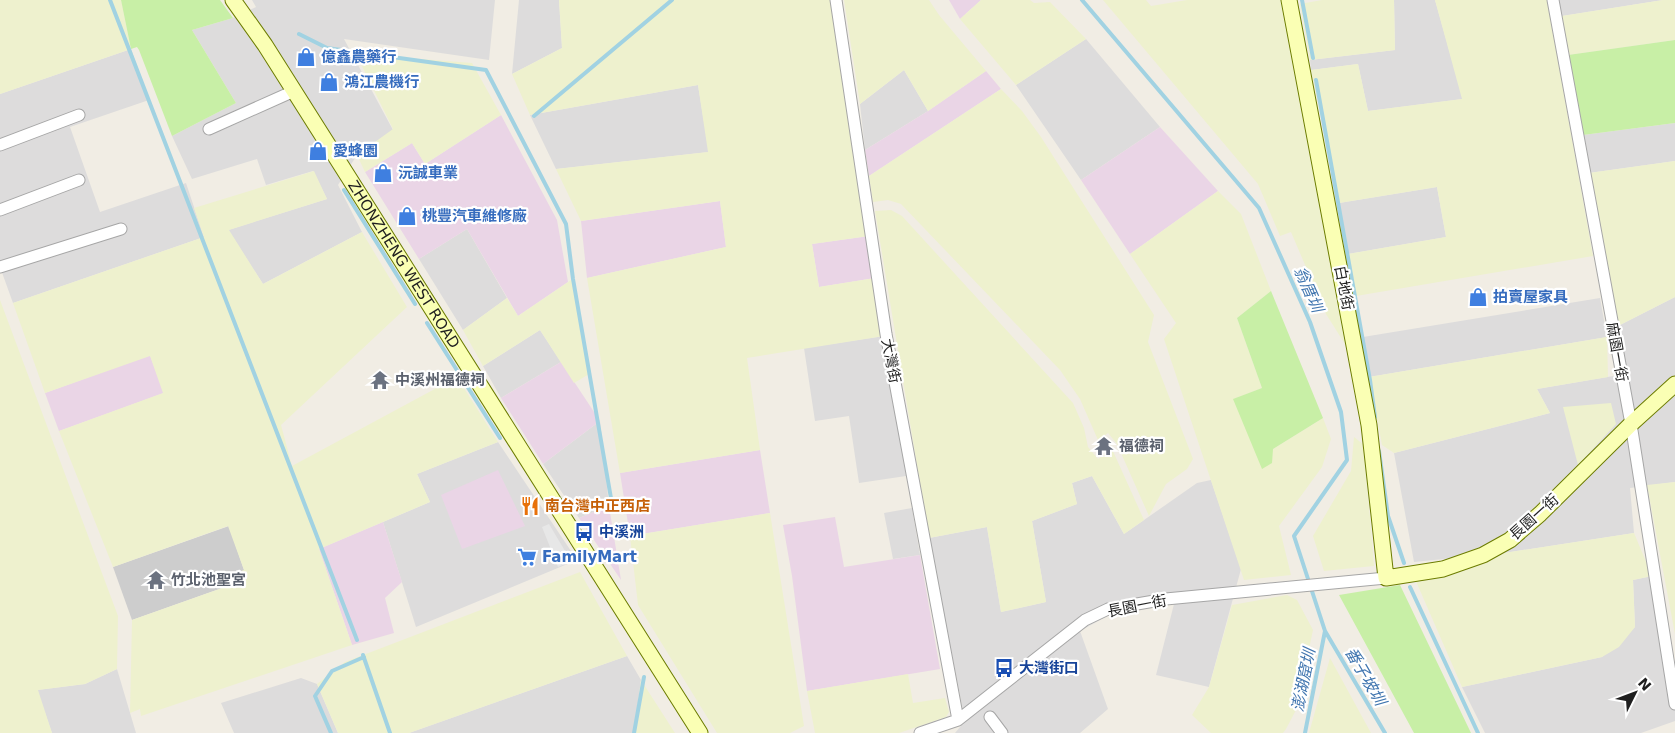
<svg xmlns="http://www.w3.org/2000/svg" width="1675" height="733" viewBox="0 0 1675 733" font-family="'DejaVu Sans','Noto Sans TC',sans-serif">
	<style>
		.residential { fill: #dddcdc }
		.industrial { fill: #ead5e6 }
		.religious { fill: #cdcdcd }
		.farmland { fill: #eef1ce }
		.grass { fill: #c8efa6 }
		.parking { fill: #e7e7e7 }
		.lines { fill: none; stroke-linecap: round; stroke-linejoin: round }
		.stream { stroke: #a1d2e2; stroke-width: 4 }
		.street-casing { stroke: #a6a6a6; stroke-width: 13 }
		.secondary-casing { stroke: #6c7c00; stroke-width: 17 }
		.street { stroke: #fff; stroke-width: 11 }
		.secondary { stroke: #faffb4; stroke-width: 15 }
		.labels { text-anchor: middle; stroke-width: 4.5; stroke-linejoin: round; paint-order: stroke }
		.shop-label { font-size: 15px; font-weight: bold; fill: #366cbe; stroke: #fff; text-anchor: start }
		.street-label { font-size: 15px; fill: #1f1f1f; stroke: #fff }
		.worship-label { font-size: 15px; font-weight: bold; fill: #5b616d; stroke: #fff; text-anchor: start }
		.food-label { font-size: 15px; font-weight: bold; fill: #c56008; stroke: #fff; text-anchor: start }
		.transit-label { font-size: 15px; font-weight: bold; fill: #164399; stroke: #fff; text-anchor: start }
		.water-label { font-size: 16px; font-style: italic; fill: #4075af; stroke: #fff }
	</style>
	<rect width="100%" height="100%" fill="#f1ede4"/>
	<path class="residential" d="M 252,0 L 495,0 L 489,60 L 344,39 L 393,130 L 357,155 L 338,185 L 362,232 L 263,284 L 228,230 L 327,199 L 313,171 L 266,185 L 257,159 L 192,179 L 172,136 L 236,103 L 192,30 L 233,18 L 256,7 Z
		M 519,0 L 559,0 L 562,48 L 512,74 Z
		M 1394,0 L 1435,0 L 1463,99 L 1368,111 L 1358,64 L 1311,70 L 1310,60 L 1395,50 Z
		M 1559,0 L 1663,0 L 1562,16 Z
		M 1086,39 L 1160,127 L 1081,180 L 1016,85 Z
		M 131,49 L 149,100 L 70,127 L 100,212 L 186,183 L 204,237 L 13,303 L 0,267 L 0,94 Z
		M 904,70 L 928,111 L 865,150 L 860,104 Z
		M 698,85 L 709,152 L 556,169 L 530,115 Z
		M 1675,123 L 1675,161 L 1589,173 L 1583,135 Z
		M 1437,187 L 1446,237 L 1348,254 L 1339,203 Z
		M 467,229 L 507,298 L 463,330 L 419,259 Z
		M 1675,297 L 1675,482 L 1630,488 L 1634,533 L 1504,553 L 1414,562 L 1394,453 L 1550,413 L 1537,389 L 1625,374 L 1618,326 Z
		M 1600,298 L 1607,337 L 1369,377 L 1363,337 Z
		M 540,330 L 561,362 L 501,398 L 483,366 Z
		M 884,336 L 906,476 L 859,483 L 849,416 L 815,421 L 804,348 Z
		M 600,421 L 609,506 L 579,518 L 543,464 Z
		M 498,442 L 577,560 L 416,627 L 383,522 L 430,502 L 417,474 Z
		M 1092,476 L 1124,534 L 1197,483 L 1211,480 L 1241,569 L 1209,687 L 1156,675 L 1174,604 L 1111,614 L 1080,631 L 1108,709 L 1080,733 L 955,733 L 965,721 L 929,538 L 987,527 L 1001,612 L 1046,602 L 1032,521 L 1077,504 L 1072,483 Z
		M 912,508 L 920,555 L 893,559 L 884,513 Z
		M 1652,576 L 1675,701 L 1675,721 L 1641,733 L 1485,733 L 1462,687 L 1602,657 L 1635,627 L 1633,580 Z
		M 627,656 L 641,680 L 634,733 L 409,733 Z
		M 117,669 L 136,733 L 52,733 L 37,690 L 85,684 Z
		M 301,678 L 317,684 L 338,733 L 234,733 L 221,703 Z"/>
	<path class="industrial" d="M 949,0 L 981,0 L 960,19 Z
		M 986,71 L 1001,89 L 869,176 L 865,150 L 928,111 Z
		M 501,115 L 557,220 L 568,282 L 518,316 L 467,229 L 419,259 L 365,172 L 412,143 L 425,164 Z
		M 1160,127 L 1218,191 L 1130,254 L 1081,180 Z
		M 720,201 L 726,247 L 587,278 L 581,221 Z
		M 869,236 L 875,278 L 819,287 L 812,244 Z
		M 150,355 L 164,393 L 59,431 L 45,393 Z
		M 561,362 L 600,421 L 543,464 L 501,398 Z
		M 760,450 L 770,513 L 630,536 L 620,473 Z
		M 498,470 L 525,526 L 462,549 L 441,495 Z
		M 609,506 L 621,580 L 579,518 Z
		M 835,517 L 844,567 L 920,555 L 940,669 L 807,691 L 792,576 L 783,525 Z
		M 383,522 L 402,582 L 385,598 L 394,633 L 352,645 L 319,549 Z"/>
	<path class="religious" d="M 229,526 L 244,570 L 225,587 L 132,620 L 113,567 Z"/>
	<path class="farmland" d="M 0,0 L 121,0 L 131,49 L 0,94 Z
		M 559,0 L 833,0 L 869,236 L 812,244 L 819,287 L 875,278 L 884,336 L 747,358 L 760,450 L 620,473 L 587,278 L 726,247 L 720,201 L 581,221 L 556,169 L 708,152 L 698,85 L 530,115 L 512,74 L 562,48 Z
		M 844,0 L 929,0 L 939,15 L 986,71 L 928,111 L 904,70 L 860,104 Z
		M 981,0 L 1030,0 L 1034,3 L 1050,2 L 1086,39 L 1016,85 L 960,19 Z
		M 1103,0 L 1146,0 L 1151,6 L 1187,0 L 1282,0 L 1355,360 L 1326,314 L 1291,232 L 1280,236 L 1258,184 Z
		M 1322,0 L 1394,0 L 1395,50 L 1310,60 L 1300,4 Z
		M 1435,0 L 1547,0 L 1593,256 L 1356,296 L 1348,254 L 1446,237 L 1437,187 L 1339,203 L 1311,70 L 1358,64 L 1368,111 L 1462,99 Z
		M 1663,0 L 1675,0 L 1675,40 L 1568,55 L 1562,16 Z
		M 356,54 L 472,63 L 501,115 L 425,164 L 412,143 L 365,172 L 357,155 L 393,129 Z
		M 1001,89 L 1022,111 L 1041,137 L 1154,315 L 1148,342 L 1193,459 L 1187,469 L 1166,484 L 1149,516 L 1117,444 L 1108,433 L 1098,440 L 1080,399 L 1060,370 L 901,204 L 888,200 L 873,202 L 869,176 Z
		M 1675,161 L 1675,297 L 1618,326 L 1589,173 Z
		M 314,171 L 327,199 L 229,230 L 263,284 L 362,232 L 407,307 L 281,425 L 292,466 L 457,377 L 498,442 L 417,474 L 430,502 L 319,549 L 352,645 L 141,716 L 140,709 L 130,713 L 132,620 L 225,587 L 222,578 L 244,570 L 228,526 L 113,567 L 59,431 L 163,393 L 150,356 L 45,393 L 13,303 L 204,237 L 194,208 Z
		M 1218,191 L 1241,214 L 1271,291 L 1237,318 L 1262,388 L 1234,399 L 1273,449 L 1323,418 L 1331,439 L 1322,467 L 1279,526 L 1291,575 L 1244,580 L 1164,339 L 1176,323 L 1130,254 Z
		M 891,210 L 902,216 L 1073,403 L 1084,428 L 1088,447 L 1098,459 L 1112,449 L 1144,520 L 1124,534 L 1092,476 L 1072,483 L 1077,504 L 1032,521 L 1046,602 L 1001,612 L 987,527 L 929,538 L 875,211 Z
		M 574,278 L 591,373 L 574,383 L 540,330 L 483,366 L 463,330 L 507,298 L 518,316 Z
		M 0,300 L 118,616 L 117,669 L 85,684 L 38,690 L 52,733 L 0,733 Z
		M 1607,337 L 1608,377 L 1537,389 L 1550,413 L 1394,453 L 1382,445 L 1369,377 Z
		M 1611,403 L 1616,424 L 1578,465 L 1563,407 Z
		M 1354,437 L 1364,445 L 1374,566 L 1324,571 L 1313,536 L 1351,471 Z
		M 1675,482 L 1675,634 L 1647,485 Z
		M 770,513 L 804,726 L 790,733 L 717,733 L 638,605 L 630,536 Z
		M 1634,533 L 1652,576 L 1633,580 L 1635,627 L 1619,647 L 1602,657 L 1462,687 L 1415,579 L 1465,569 L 1504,553 Z
		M 580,572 L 627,656 L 409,733 L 338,733 L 317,684 L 345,662 Z
		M 1287,595 L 1297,600 L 1313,630 L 1296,710 L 1286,729 L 1283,733 L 1211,733 L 1192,715 L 1209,687 L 1232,605 Z
		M 1330,658 L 1371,733 L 1309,733 Z
		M 908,674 L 913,703 L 945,698 L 949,712 L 946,717 L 899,733 L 815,733 L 807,691 Z
		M 641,680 L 675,733 L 634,733 Z"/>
	<path class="grass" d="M 121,0 L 220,0 L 233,18 L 192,30 L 236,103 L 172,136 L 139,50 L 137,47 L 131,49 Z
		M 1675,40 L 1675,123 L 1583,135 L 1568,55 Z
		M 1271,291 L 1323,418 L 1273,449 L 1272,463 L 1262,469 L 1233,399 L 1262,388 L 1237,318 Z
		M 1400,585 L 1471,733 L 1414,733 L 1339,595 Z"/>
	<path class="parking" d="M 549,524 L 571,561 L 558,567 L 542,527 Z"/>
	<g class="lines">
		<path class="stream" d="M 110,0 L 357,640
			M 1082,0 L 1259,208 L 1310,322 L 1341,412 L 1347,460 L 1294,536 L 1325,631 L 1385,733
			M 1302,0 L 1313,58
			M 299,34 L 327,48 L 486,70 L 566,224 L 573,279 L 612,504
			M 1316,80 L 1370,380 L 1375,417
			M 534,116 L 672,0
			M 344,190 L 415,304
			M 427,323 L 500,438
			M 1379,451 L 1388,516 L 1404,563
			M 1410,587 L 1478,733
			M 363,655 L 390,733
			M 331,733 L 315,696 L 332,671 L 364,657
			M 634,733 L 644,677
			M 1305,733 L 1325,631"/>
		<g class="street-casing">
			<path id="street" d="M 836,0 L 886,334 L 958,720
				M 1553,0 L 1631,424 L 1675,704
				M 209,129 L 294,91
				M 0,145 L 79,115
				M 0,210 L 79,180
				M 0,267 L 121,229
				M 990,717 L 1002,733
				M 920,733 L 958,720 L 1085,620 L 1108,609 L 1166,599 L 1386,578"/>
		</g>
		<g class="secondary-casing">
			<g id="secondary">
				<path id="s1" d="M 233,0 L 265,45 L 700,733"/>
				<path d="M 1289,0 L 1369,425 L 1386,578 L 1443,569 L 1483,555 L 1510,540 L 1540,514 L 1631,424 L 1675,384"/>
			</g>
		</g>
		<use href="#street" class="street"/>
		<use href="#secondary" class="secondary"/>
	</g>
	<defs>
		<g id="shop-bare" transform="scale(1.5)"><path d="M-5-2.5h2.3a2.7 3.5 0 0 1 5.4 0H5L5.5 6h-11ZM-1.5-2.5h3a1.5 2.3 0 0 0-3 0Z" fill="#3f7fe0" stroke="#fff" stroke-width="2.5" paint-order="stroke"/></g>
		<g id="temple-bare" transform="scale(1.5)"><path d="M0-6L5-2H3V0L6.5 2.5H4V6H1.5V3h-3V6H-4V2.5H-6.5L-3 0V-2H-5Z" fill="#6b7280" stroke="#fff" stroke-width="2.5" paint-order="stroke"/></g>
		<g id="restaurant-bare" transform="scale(1.5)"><path d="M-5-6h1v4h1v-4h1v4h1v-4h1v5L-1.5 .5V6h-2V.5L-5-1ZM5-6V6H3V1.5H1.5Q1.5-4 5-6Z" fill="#e8710a" stroke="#fff" stroke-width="2.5" paint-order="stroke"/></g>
		<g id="bus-bare" transform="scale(1.5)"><path d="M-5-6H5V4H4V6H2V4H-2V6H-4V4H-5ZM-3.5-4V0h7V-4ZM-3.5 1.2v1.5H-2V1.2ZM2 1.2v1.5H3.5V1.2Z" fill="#1a4fb4" stroke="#fff" stroke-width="2.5" paint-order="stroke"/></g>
		<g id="supermarket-bare" transform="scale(1.5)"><path d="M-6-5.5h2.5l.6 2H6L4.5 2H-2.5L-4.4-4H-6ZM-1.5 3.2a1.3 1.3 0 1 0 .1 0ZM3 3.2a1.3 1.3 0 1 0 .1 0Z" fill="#3f7fe0" stroke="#fff" stroke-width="2.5" paint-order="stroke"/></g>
	</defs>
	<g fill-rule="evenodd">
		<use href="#shop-bare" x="306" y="57"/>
		<use href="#shop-bare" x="329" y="82"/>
		<use href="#shop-bare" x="318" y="151"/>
		<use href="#shop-bare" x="383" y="173"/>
		<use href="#shop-bare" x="407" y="216"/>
		<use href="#shop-bare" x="1478" y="297"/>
		<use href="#temple-bare" x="380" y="380"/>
		<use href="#temple-bare" x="1104" y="446"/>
		<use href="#restaurant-bare" x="530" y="506"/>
		<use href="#bus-bare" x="584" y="532"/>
		<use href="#supermarket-bare" x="527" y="557"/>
		<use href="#temple-bare" x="156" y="580"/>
		<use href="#bus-bare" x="1004" y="668"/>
	</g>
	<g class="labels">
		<g class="shop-label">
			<text x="321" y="62">億鑫農藥行</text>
			<text x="344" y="87">鴻江農機行</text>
			<text x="333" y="156">愛蜂園</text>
			<text x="398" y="178">沅誠車業</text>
			<text x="422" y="221">桃豐汽車維修廠</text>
			<text x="1493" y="302">拍賣屋家具</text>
			<text x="542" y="562">FamilyMart</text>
		</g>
		<g class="street-label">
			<text dy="5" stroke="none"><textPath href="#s1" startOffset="315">ZHONZHENG WEST ROAD</textPath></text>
			<text transform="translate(1344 288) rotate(79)" y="5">白地街</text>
			<text transform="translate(1617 352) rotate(80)" y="5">麻園一街</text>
			<text transform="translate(891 361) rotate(79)" y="5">大灣街</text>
			<text transform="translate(1534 517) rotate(-42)" y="5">長園一街</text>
			<text transform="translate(1137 606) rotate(-11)" y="5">長園一街</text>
		</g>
		<g class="worship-label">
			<text x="395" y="385">中溪州福德祠</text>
			<text x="1119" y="451">福德祠</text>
			<text x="171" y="585">竹北池聖宮</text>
		</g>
		<g class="food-label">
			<text x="545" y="511">南台灣中正西店</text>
		</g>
		<g class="transit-label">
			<text x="599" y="537">中溪洲</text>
			<text x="1019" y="673">大灣街口</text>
		</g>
		<g class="water-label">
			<text transform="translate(1309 289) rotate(66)" y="6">翁厝圳</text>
			<text transform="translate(1366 676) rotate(60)" y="6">番子坡圳</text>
			<text transform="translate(1303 680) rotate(-79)" y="6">澎湖窟圳</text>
		</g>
	</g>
	<g transform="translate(1635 693) rotate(48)" stroke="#ffffff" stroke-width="4" paint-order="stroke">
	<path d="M0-4L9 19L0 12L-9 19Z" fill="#1f1f1f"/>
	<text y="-8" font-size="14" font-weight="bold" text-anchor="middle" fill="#1f1f1f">N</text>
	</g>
</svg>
